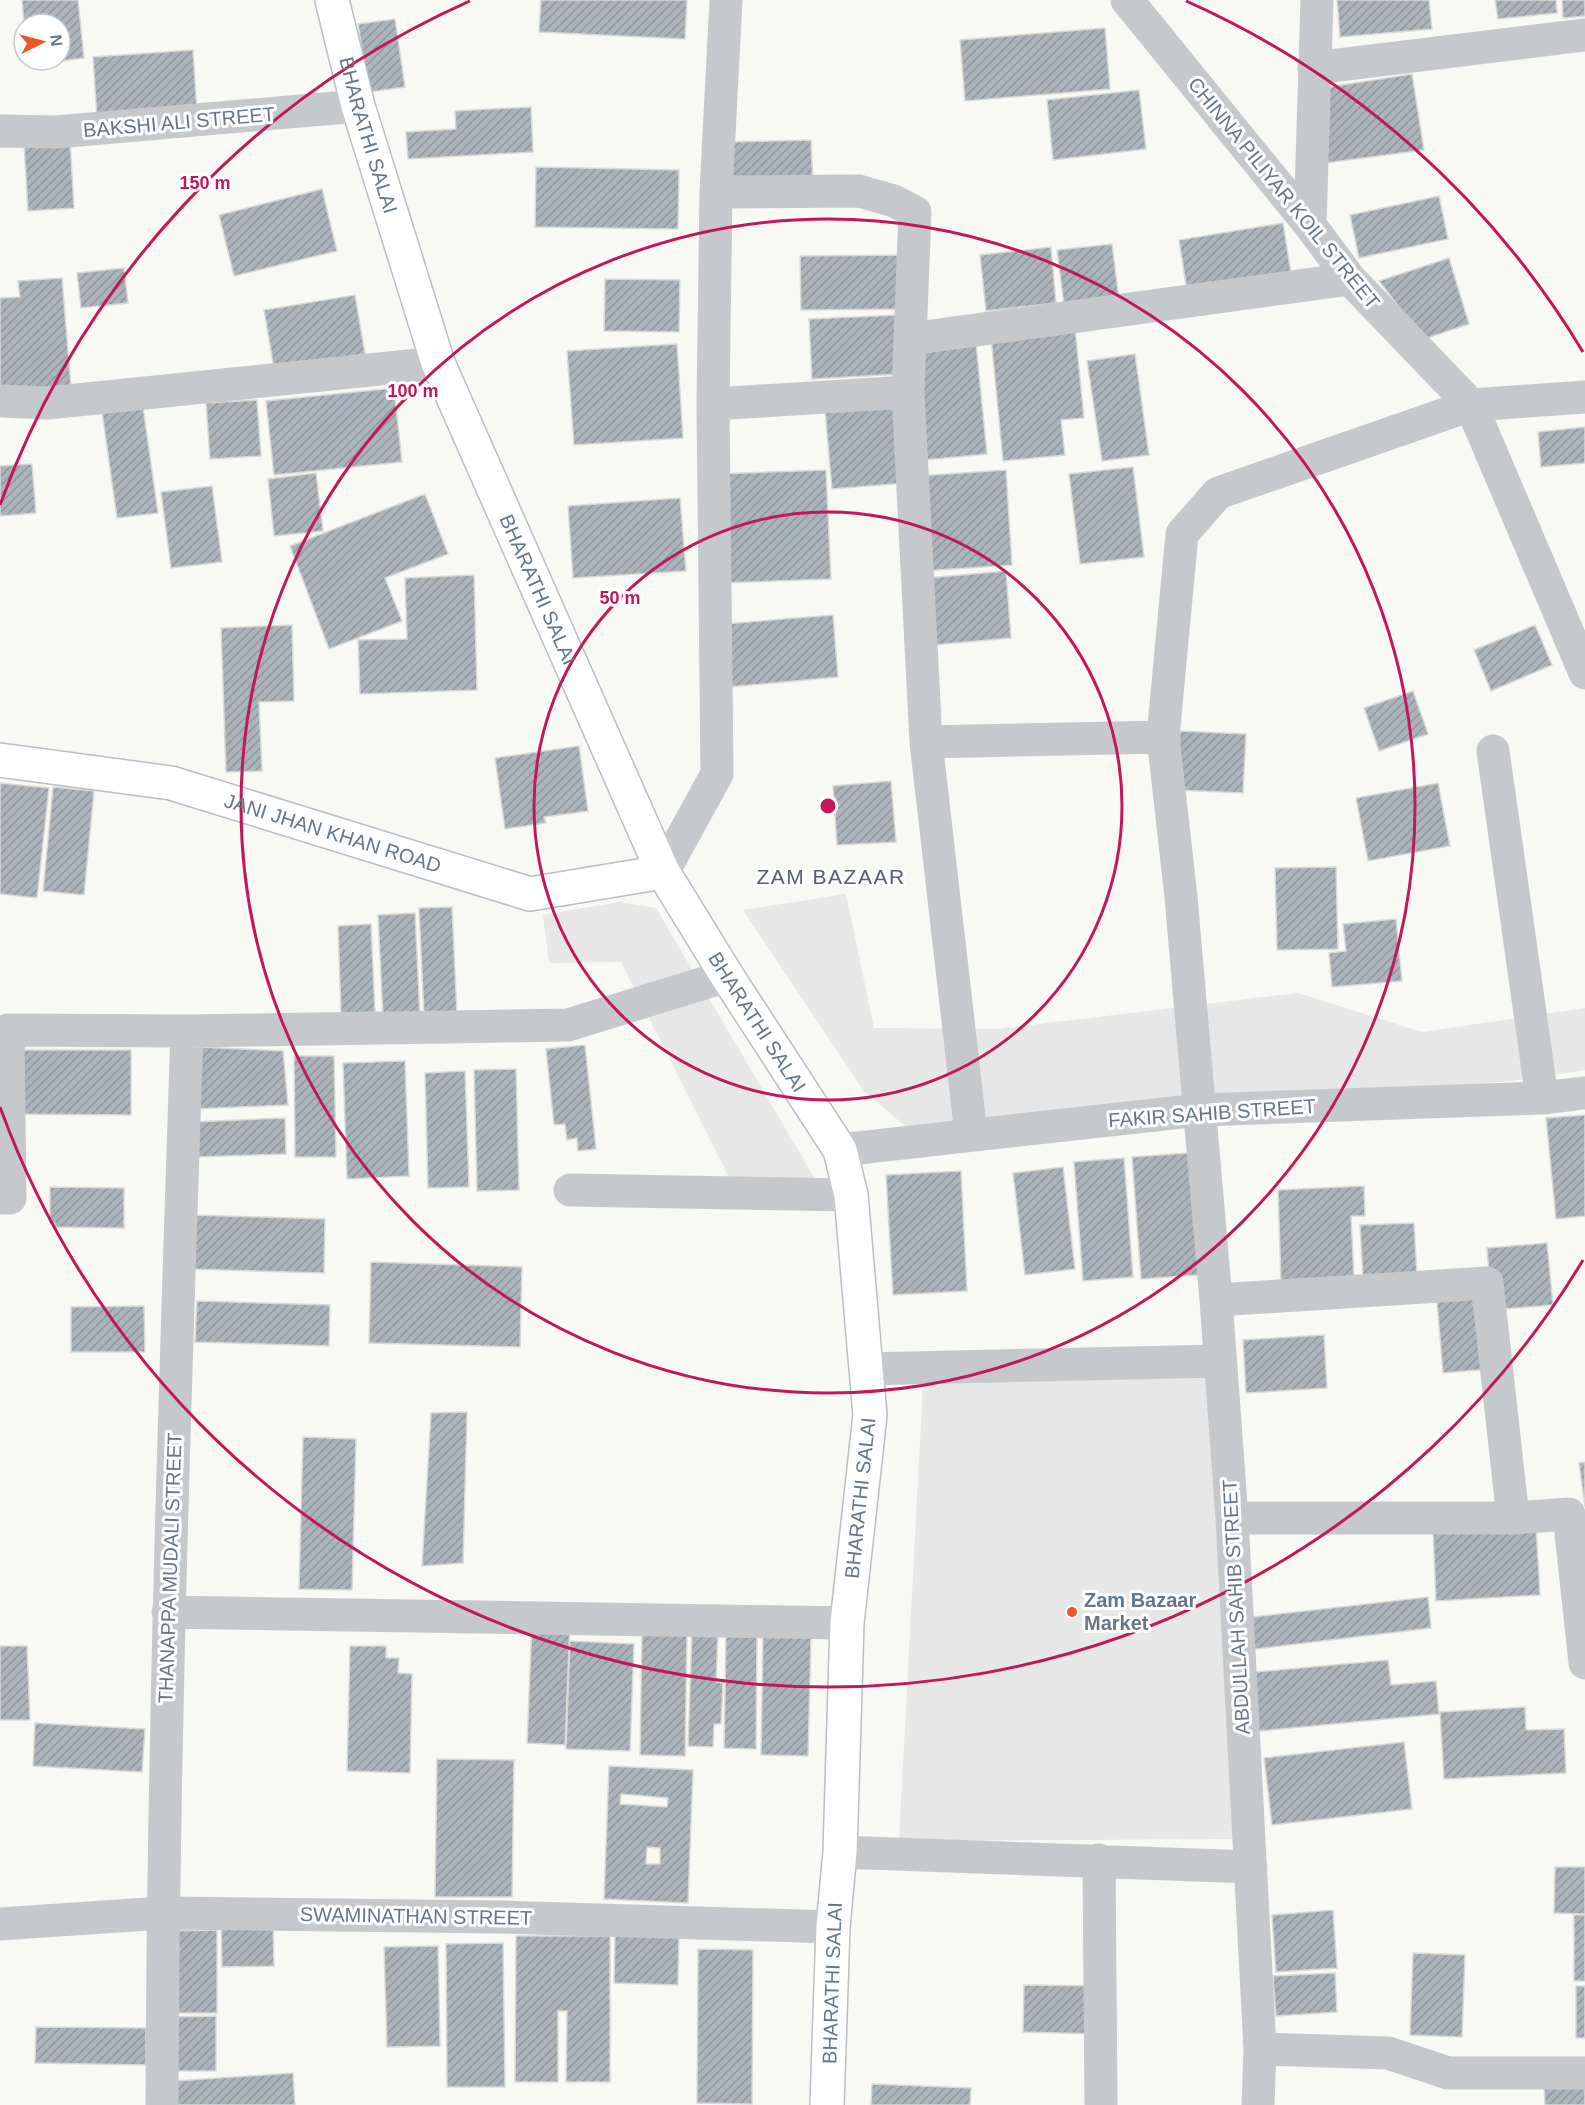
<svg xmlns="http://www.w3.org/2000/svg" width="1585" height="2105" viewBox="0 0 1585 2105" font-family="Arial,sans-serif">
	<style>
		.built { fill: #e6e7e6 }
		.building { fill: url(#building-hatch); stroke: #d9d9d7; stroke-width: 1.5; fill-rule: evenodd }
		.lines { fill: none; stroke-linecap: round; stroke-linejoin: round }
		.secondary-casing { stroke: #b9bec3; stroke-width: 36 }
		.street { stroke: #c5c9cc; stroke-width: 33 }
		.secondary { stroke: #fff; stroke-width: 33 }
		.ring { fill: none; stroke: #c2185b; stroke-width: 3 }
		.poi-dot { fill: #eb5822; stroke: #fff; stroke-width: 2 }
		.labels { text-anchor: middle; stroke-width: 6; stroke-linejoin: round; paint-order: stroke }
		.street-label { font-size: 20px; fill: #657787; stroke: #fff }
		.poi-label { font-size: 20px; font-weight: bold; fill: #657787; stroke: #fff; text-anchor: start }
		.neighbourhood-label { font-size: 21px; letter-spacing: 1.5px; fill: #54606c; stroke: #fff }
		.centre { fill: #c2185b; stroke: #fff; stroke-width: 3 }
		.ring-label { font-size: 18px; text-anchor: middle; font-weight: bold; fill: #c2185b; stroke: #fff; stroke-width: 6; stroke-linejoin: round; paint-order: stroke }
	</style>
	<defs>
		<pattern id="building-hatch" width="6" height="6" patternUnits="userSpaceOnUse" patternTransform="scale(1.5)"><rect width="6" height="6" fill="#abb4ba"/><path d="M-1 1l2-2M0 6l6-6M5 7l2-2" fill="none" stroke="#8f979d"/></pattern>
	</defs>
	<rect width="100%" height="100%" fill="#f8f8f5"/>
	<path class="built" d="M 846,894 L 874,1028 L 998,1029 L 1298,993 L 1422,1032 L 1585,1008 L 1585,1070 L 1513,1081 L 905,1126 L 864,1091 L 743,910 Z
		M 619,902 L 656,908 L 818,1184 L 739,1197 L 621,962 L 549,963 L 543,915 Z
		M 1216,1371 L 1247,1839 L 899,1841 L 923,1384 Z"/>
	<path class="building" d="M 22,0 L 78,0 L 84,58 L 29,65 L 28,60 L 60,60 L 60,24 L 24,24 Z
		M 541,0 L 687,0 L 685,39 L 539,32 Z
		M 1337,0 L 1429,0 L 1432,29 L 1340,37 Z
		M 1495,0 L 1556,0 L 1557,13 L 1498,19 Z
		M 1562,0 L 1585,0 L 1585,16 L 1563,18 Z
		M 395,19 L 405,87 L 369,92 L 358,24 Z
		M 1105,28 L 1110,89 L 965,101 L 960,40 Z
		M 193,50 L 197,113 L 97,119 L 93,57 Z
		M 1412,74 L 1424,150 L 1326,163 L 1323,88 Z
		M 1139,90 L 1146,149 L 1053,160 L 1047,100 Z
		M 531,107 L 533,152 L 408,159 L 406,132 L 456,129 L 455,111 Z
		M 70,140 L 74,208 L 28,211 L 24,143 Z
		M 811,140 L 813,185 L 730,187 L 729,142 Z
		M 536,167 L 679,170 L 678,229 L 535,227 Z
		M 322,189 L 337,251 L 234,276 L 219,215 Z
		M 1439,196 L 1448,239 L 1359,258 L 1350,215 Z
		M 1283,223 L 1291,273 L 1187,291 L 1179,240 Z
		M 1112,244 L 1119,299 L 1064,305 L 1057,250 Z
		M 1051,247 L 1056,303 L 986,311 L 980,255 Z
		M 909,255 L 909,309 L 801,310 L 800,256 Z
		M 1449,258 L 1469,324 L 1424,339 L 1379,281 Z
		M 124,268 L 128,303 L 81,308 L 77,273 Z
		M 62,278 L 71,387 L 0,393 L 0,298 L 20,297 L 18,281 Z
		M 605,279 L 680,280 L 679,332 L 604,331 Z
		M 355,295 L 365,354 L 274,369 L 264,310 Z
		M 898,315 L 901,374 L 812,379 L 809,319 Z
		M 1075,328 L 1084,418 L 1061,420 L 1065,455 L 1003,461 L 991,337 Z
		M 976,343 L 987,454 L 925,460 L 914,349 Z
		M 677,344 L 683,438 L 574,445 L 567,351 Z
		M 1135,354 L 1149,455 L 1102,461 L 1087,361 Z
		M 394,388 L 402,462 L 274,475 L 266,401 Z
		M 142,400 L 158,513 L 117,518 L 101,405 Z
		M 257,400 L 261,456 L 210,459 L 206,403 Z
		M 899,404 L 906,483 L 832,489 L 825,410 Z
		M 1585,427 L 1585,463 L 1541,467 L 1538,432 Z
		M 32,464 L 36,513 L 0,516 L 0,466 Z
		M 1133,467 L 1144,557 L 1080,564 L 1069,474 Z
		M 826,470 L 831,579 L 723,583 L 718,474 Z
		M 1006,470 L 1012,565 L 923,571 L 917,476 Z
		M 316,473 L 323,531 L 274,536 L 268,479 Z
		M 212,486 L 222,562 L 171,568 L 161,492 Z
		M 425,494 L 448,554 L 385,578 L 402,621 L 329,649 L 290,546 Z
		M 680,498 L 686,571 L 573,578 L 568,506 Z
		M 1006,571 L 1011,638 L 933,645 L 927,578 Z
		M 474,575 L 477,690 L 360,694 L 358,640 L 407,639 L 405,578 Z
		M 833,615 L 838,677 L 729,687 L 724,624 Z
		M 292,625 L 294,701 L 259,702 L 262,771 L 226,772 L 221,628 Z
		M 1535,625 L 1552,665 L 1491,691 L 1474,650 Z
		M 1413,691 L 1428,734 L 1379,751 L 1364,708 Z
		M 1180,731 L 1246,734 L 1243,793 L 1177,790 Z
		M 579,746 L 588,811 L 544,817 L 546,823 L 505,829 L 495,758 Z
		M 891,781 L 896,842 L 837,845 L 833,786 Z
		M 0,783 L 49,788 L 37,898 L 0,894 Z
		M 1438,783 L 1450,846 L 1368,861 L 1356,798 Z
		M 53,787 L 94,791 L 84,895 L 43,891 Z
		M 1336,867 L 1338,949 L 1277,950 L 1275,868 Z
		M 452,907 L 457,1015 L 424,1016 L 419,908 Z
		M 415,913 L 420,1016 L 383,1017 L 378,915 Z
		M 1396,919 L 1402,981 L 1332,987 L 1329,953 L 1346,951 L 1343,924 Z
		M 371,924 L 375,1012 L 341,1014 L 338,926 Z
		M 585,1045 L 596,1149 L 578,1151 L 577,1138 L 567,1140 L 565,1124 L 554,1125 L 546,1049 Z
		M 199,1047 L 283,1051 L 288,1105 L 194,1109 Z
		M 16,1050 L 131,1050 L 131,1115 L 16,1114 Z
		M 294,1056 L 334,1056 L 336,1157 L 295,1157 Z
		M 405,1061 L 409,1176 L 347,1179 L 343,1063 Z
		M 516,1069 L 519,1190 L 477,1191 L 474,1070 Z
		M 465,1071 L 469,1187 L 428,1188 L 425,1073 Z
		M 1585,1115 L 1585,1216 L 1556,1219 L 1546,1118 Z
		M 285,1118 L 286,1154 L 196,1157 L 194,1122 Z
		M 1189,1153 L 1198,1275 L 1141,1279 L 1132,1157 Z
		M 1124,1158 L 1133,1277 L 1083,1281 L 1074,1162 Z
		M 1063,1167 L 1075,1269 L 1025,1275 L 1013,1173 Z
		M 961,1171 L 967,1291 L 893,1295 L 886,1175 Z
		M 1364,1186 L 1365,1216 L 1351,1216 L 1354,1278 L 1281,1281 L 1278,1190 Z
		M 50,1187 L 124,1188 L 124,1228 L 54,1227 L 55,1223 L 50,1223 Z
		M 193,1215 L 325,1219 L 324,1273 L 191,1269 Z
		M 1414,1223 L 1417,1275 L 1363,1278 L 1360,1225 Z
		M 1547,1243 L 1553,1305 L 1492,1310 L 1487,1248 Z
		M 371,1262 L 522,1267 L 520,1347 L 369,1343 Z
		M 1483,1286 L 1490,1369 L 1443,1373 L 1436,1290 Z
		M 197,1301 L 330,1305 L 329,1346 L 195,1342 Z
		M 144,1306 L 145,1352 L 71,1352 L 71,1307 Z
		M 1324,1335 L 1327,1388 L 1246,1393 L 1243,1340 Z
		M 467,1412 L 463,1563 L 422,1566 L 431,1413 Z
		M 303,1437 L 356,1439 L 352,1590 L 299,1589 Z
		M 1585,1462 L 1585,1507 L 1579,1463 Z
		M 1536,1525 L 1540,1595 L 1436,1601 L 1433,1530 Z
		M 1428,1597 L 1431,1628 L 1248,1650 L 1244,1618 Z
		M 532,1622 L 570,1623 L 565,1745 L 527,1743 Z
		M 642,1632 L 687,1633 L 685,1756 L 640,1755 Z
		M 692,1632 L 718,1633 L 716,1682 L 723,1683 L 721,1724 L 714,1724 L 713,1747 L 688,1746 Z
		M 726,1632 L 757,1633 L 756,1749 L 724,1748 Z
		M 763,1634 L 811,1636 L 808,1756 L 761,1755 Z
		M 570,1641 L 634,1644 L 630,1751 L 566,1749 Z
		M 0,1646 L 27,1646 L 30,1720 L 0,1720 Z
		M 350,1646 L 386,1646 L 386,1658 L 399,1658 L 398,1673 L 412,1674 L 410,1773 L 347,1771 Z
		M 1388,1660 L 1391,1685 L 1436,1681 L 1439,1714 L 1250,1732 L 1244,1673 Z
		M 1525,1707 L 1526,1730 L 1564,1729 L 1566,1773 L 1444,1779 L 1440,1712 Z
		M 35,1723 L 145,1729 L 142,1772 L 33,1766 Z
		M 1404,1742 L 1412,1809 L 1272,1825 L 1264,1758 Z
		M 437,1759 L 514,1760 L 512,1897 L 435,1897 Z
		M 609,1766 L 693,1770 L 688,1903 L 604,1899 ZM 621,1794 L 668,1798 L 667,1807 L 620,1804 ZM 647,1847 L 660,1848 L 660,1864 L 646,1864 Z
		M 1555,1867 L 1585,1867 L 1585,1914 L 1554,1913 Z
		M 1333,1910 L 1337,1968 L 1276,1972 L 1272,1915 Z
		M 1574,1915 L 1585,1915 L 1585,1981 L 1574,1981 Z
		M 273,1917 L 274,1966 L 222,1967 L 221,1918 Z
		M 217,1930 L 217,2013 L 168,2013 L 167,1931 Z
		M 615,1933 L 679,1934 L 678,1985 L 614,1983 Z
		M 516,1936 L 610,1936 L 610,2082 L 566,2082 L 567,2011 L 558,2011 L 558,2082 L 515,2082 Z
		M 503,1943 L 505,2087 L 447,2087 L 446,1944 Z
		M 438,1946 L 440,2046 L 387,2047 L 384,1947 Z
		M 698,1949 L 753,1950 L 752,2104 L 697,2103 Z
		M 1413,1953 L 1465,1955 L 1462,2037 L 1410,2035 Z
		M 1335,1973 L 1337,2012 L 1276,2016 L 1273,1976 Z
		M 1024,1985 L 1098,1986 L 1097,2034 L 1023,2032 Z
		M 1576,1986 L 1585,1986 L 1585,2038 L 1576,2038 Z
		M 216,2016 L 216,2071 L 171,2071 L 171,2017 Z
		M 36,2027 L 146,2028 L 146,2065 L 35,2063 Z
		M 293,2073 L 295,2105 L 176,2105 L 175,2081 Z
		M 872,2084 L 971,2088 L 970,2105 L 871,2105 Z
		M 1585,2085 L 1585,2105 L 1545,2105 L 1544,2087 Z"/>
	<g class="lines">
		<g class="secondary-casing">
			<g id="secondary">
				<path id="s1" d="M 332,0 L 358,106 L 438,363 L 663,872 L 727,976 L 840,1150 L 851,1195 L 870,1415 L 847,1623 L 840,1852 L 833,1927 L 827,2105"/>
				<path id="s2" d="M 0,760 L 171,783 L 530,894 L 663,872"/>
			</g>
		</g>
		<path class="street" d="M 1127,0 L 1310,225 L 1350,279 L 1471,405 L 1585,673
			M 1314,68 L 1585,35
			M 0,131 L 56,132 L 358,106
			M 716,192 L 859,191 L 894,201 L 915,212 L 910,339
			M 1310,225 L 1317,0
			M 0,401 L 48,403 L 438,363
			M 713,404 L 908,392
			M 926,742 L 1163,737
			M 1493,751 L 1542,1098
			M 663,872 L 717,774 L 713,404 L 716,192 L 726,0
			M 971,1134 L 926,742 L 908,392 L 910,339 L 1350,279
			M 840,1150 L 1200,1110 L 1542,1098 L 1585,1093
			M 570,1190 L 851,1195
			M 0,1198 L 10,1198 L 8,1030 L 187,1031 L 568,1025 L 727,976
			M 1216,1300 L 1487,1283 L 1513,1518
			M 866,1369 L 1219,1361
			M 1232,1518 L 1513,1518 L 1569,1514 L 1585,1663
			M 168,1612 L 847,1623
			M 840,1852 L 1251,1867
			M 1099,1860 L 1101,2105
			M 0,1924 L 162,1913 L 500,1917 L 833,1927
			M 1260,2049 L 1388,2053 L 1448,2073 L 1585,2073
			M 162,2105 C 163,1747 175,1389 187,1031
			M 1258,2105 L 1260,2049 L 1232,1518 L 1216,1300 L 1181,897 L 1163,737 L 1182,534 L 1218,493 L 1471,405 L 1585,397"/>
		<use href="#secondary" class="secondary"/>
	</g>
	<g class="ring">
		<circle cx="828" cy="806" r="294"/>
		<circle cx="828" cy="806" r="587"/>
		<path d="M1583 1260A881 881 0 0 1 0 1107M0 505A881 881 0 0 1 470 1M1186 1A881 881 0 0 1 1583 352"/>
	</g>
	<circle class="poi-dot" cx="1072" cy="1612" r="6"/>
	<g class="labels">
		<g class="street-label">
			<text transform="translate(179 122) rotate(-5)" y="7">BAKSHI ALI STREET</text>
			<text dy="7" stroke="none"><textPath href="#s1" startOffset="140">BHARATHI SALAI</textPath></text>
			<text transform="translate(1284 193) rotate(51)" y="7">CHINNA PILIYAR KOIL STREET</text>
			<text dy="7" stroke="none"><textPath href="#s1" startOffset="626">BHARATHI SALAI</textPath></text>
			<text dy="7" stroke="none"><textPath href="#s2" startOffset="342">JANI JHAN KHAN ROAD</textPath></text>
			<text dy="7" stroke="none"><textPath href="#s1" startOffset="1112">BHARATHI SALAI</textPath></text>
			<text transform="translate(1212 1113) rotate(-4)" y="7">FAKIR SAHIB STREET</text>
			<text transform="translate(860 1498) rotate(-84)" y="7">BHARATHI SALAI</text>
			<text transform="translate(170 1568) rotate(-88)" y="7">THANAPPA MUDALI STREET</text>
			<text transform="translate(1236 1607) rotate(-93)" y="7">ABDULLAH SAHIB STREET</text>
			<text transform="translate(416 1916) rotate(1)" y="7">SWAMINATHAN STREET</text>
			<text transform="translate(832 1983) rotate(-88)" y="7">BHARATHI SALAI</text>
		</g>
		<g class="poi-label">
			<text x="1084" y="1607">Zam Bazaar<tspan x="1084" dy="23">Market</tspan></text>
		</g>
		<g class="neighbourhood-label">
			<text x="831" y="884">ZAM BAZAAR</text>
		</g>
	</g>
	<circle cx="828" cy="806" r="9" class="centre"/>
	<g class="ring-label">
		<text x="205" y="189">150 m</text>
		<text x="413" y="397">100 m</text>
		<text x="620" y="604">50 m</text>
	</g>
	<g transform="translate(42 42) rotate(84)"><circle r="28" fill="#ffffff" stroke="#c1c9cf" stroke-width="1.5"/>
	<path d="M0-4.5L10 22L0 15L-10 22Z" fill="#eb5822"/>
	<text y="-9" font-size="16" font-weight="bold" text-anchor="middle" fill="#657787">N</text>
	</g>
</svg>
